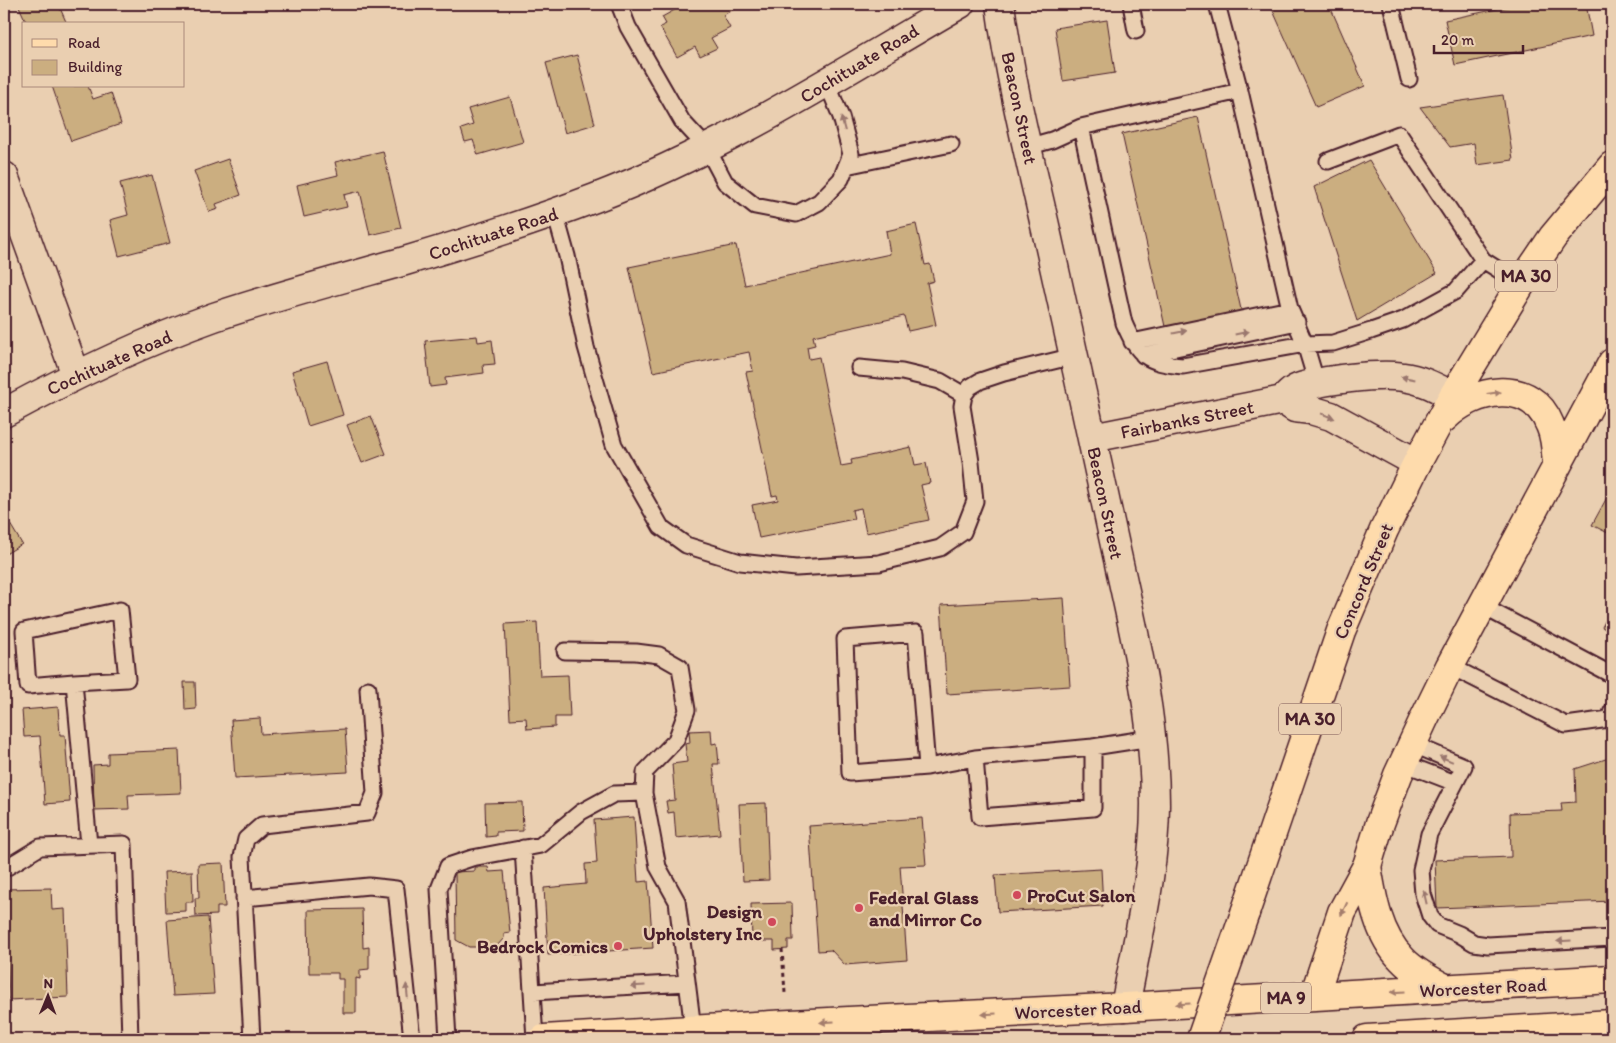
<svg xmlns="http://www.w3.org/2000/svg" width="1616" height="1043" viewBox="0 0 1616 1043" font-family="Itim,sans-serif">
	<style>
		.building { fill: #cbae80; stroke: #4a1f2b }
		.lines { fill: none; stroke-linecap: round; stroke-linejoin: round }
		.lane-casing { stroke: #4a1f2b; stroke-width: 19 }
		.street-casing { stroke: #4a1f2b; stroke-width: 31 }
		.secondary-casing { stroke: #4a1f2b; stroke-width: 31 }
		.primary-casing { stroke: #4a1f2b; stroke-width: 31 }
		.highway-casing { stroke: #4a1f2b; stroke-width: 31 }
		.path { stroke: #4a1f2b; stroke-width: 3; stroke-dasharray: 4 4; stroke-linecap: butt }
		.lane { stroke: #eacfb1; stroke-width: 15 }
		.street { stroke: #eacfb1; stroke-width: 28 }
		.secondary { stroke: #eacfb1; stroke-width: 28 }
		.primary { stroke: #fedbac; stroke-width: 28 }
		.highway { stroke: #fedbac; stroke-width: 28 }
		.primary-bridge-casing { stroke: #4a1f2b; stroke-width: 31; stroke-linecap: butt }
		.primary-bridge { stroke: #fedbac; stroke-width: 28 }
		.oneway { fill: #9a776e }
		.oneway2 { fill: #a47d6c }
		.poi-dot { fill: #d1495b; stroke: #eacfb1; stroke-width: 2 }
		.labels { text-anchor: middle; stroke-width: 4.5; stroke-linejoin: round; paint-order: stroke }
		.shield { fill: #eacfb1; stroke: #7a5453; stroke-width: 1 }
		.shield-label { font-size: 18px; font-weight: bold; fill: #4a1f2b }
		.street-label { font-size: 19px; fill: #4a1f2b; stroke: #eacfb1 }
		.poi-label { font-size: 19px; font-weight: bold; fill: #4a1f2b; stroke: #eacfb1; text-anchor: start }
	</style>
	<rect width="100%" height="100%" fill="#eacfb1"/>
	<filter id="ink" filterUnits="userSpaceOnUse"><feTurbulence type="fractalNoise" baseFrequency=".02" numOctaves="2"/><feDisplacementMap in="SourceGraphic" scale="10" xChannelSelector="R" yChannelSelector="G"/><feConvolveMatrix kernelMatrix="1 2 1 2 8 2 1 2 1" color-interpolation-filters="sRGB"/></filter>
	<g filter="url(#ink)">
		<path class="building" d="M 18,4 L 64,4 L 65,6 L 60,8 L 67,24 L 27,24 Z
			M 678,4 L 744,4 L 723,15 L 730,28 L 711,38 L 717,48 L 700,56 L 695,47 L 677,57 L 660,27 L 666,24 L 662,17 L 680,7 Z
			M 1270,4 L 1329,4 L 1365,86 L 1316,107 Z
			M 1521,4 L 1586,4 L 1592,36 L 1455,65 L 1445,20 Z
			M 1107,20 L 1115,73 L 1063,81 L 1055,28 Z
			M 577,55 L 595,124 L 565,133 L 546,63 Z
			M 52,86 L 88,86 L 93,99 L 111,93 L 121,124 L 71,141 Z
			M 1503,95 L 1513,160 L 1477,165 L 1474,143 L 1450,147 L 1420,107 Z
			M 510,97 L 523,142 L 478,155 L 473,140 L 465,142 L 461,129 L 473,125 L 468,109 Z
			M 1198,117 L 1242,314 L 1166,331 L 1122,134 Z
			M 383,151 L 401,228 L 370,235 L 360,191 L 344,195 L 347,207 L 304,217 L 297,185 L 338,175 L 335,162 Z
			M 228,159 L 241,195 L 216,204 L 218,209 L 209,212 L 194,171 Z
			M 1369,160 L 1437,273 L 1357,321 L 1314,187 Z
			M 152,175 L 170,243 L 119,256 L 110,220 L 128,215 L 120,183 Z
			M 916,224 L 925,265 L 930,264 L 934,281 L 927,283 L 936,325 L 908,331 L 904,316 L 813,336 L 815,345 L 807,347 L 809,359 L 819,357 L 841,466 L 852,464 L 851,460 L 911,447 L 915,465 L 926,463 L 930,483 L 921,485 L 929,520 L 866,533 L 861,508 L 852,510 L 854,519 L 759,538 L 752,505 L 778,500 L 777,495 L 772,496 L 746,372 L 753,371 L 749,352 L 653,372 L 629,267 L 736,245 L 745,285 L 890,254 L 886,231 Z
			M 477,336 L 478,342 L 492,340 L 495,364 L 483,365 L 484,373 L 445,378 L 446,385 L 430,387 L 425,341 Z
			M 327,361 L 343,415 L 308,426 L 292,371 Z
			M 371,416 L 386,454 L 362,463 L 347,425 Z
			M 1611,490 L 1612,491 L 1612,535 L 1592,525 Z
			M 4,514 L 22,544 L 4,555 Z
			M 1064,598 L 1070,686 L 947,694 L 941,605 Z
			M 1612,608 L 1612,633 L 1602,627 Z
			M 537,622 L 540,676 L 568,675 L 570,717 L 555,717 L 555,727 L 527,729 L 526,718 L 510,719 L 505,624 Z
			M 184,682 L 195,682 L 196,709 L 185,710 Z
			M 58,707 L 60,735 L 65,735 L 70,802 L 45,804 L 40,736 L 24,737 L 22,710 Z
			M 260,718 L 261,734 L 345,729 L 348,772 L 235,778 L 231,720 Z
			M 711,730 L 712,744 L 717,743 L 719,764 L 713,764 L 720,834 L 676,838 L 674,812 L 668,813 L 666,801 L 675,800 L 672,764 L 687,762 L 685,744 L 690,743 L 689,731 Z
			M 179,750 L 181,793 L 128,795 L 129,809 L 94,810 L 93,765 L 108,764 L 108,753 Z
			M 1612,757 L 1612,901 L 1437,908 L 1435,860 L 1511,857 L 1510,813 L 1562,811 L 1561,803 L 1576,802 L 1575,769 Z
			M 522,802 L 523,831 L 496,832 L 496,836 L 486,837 L 485,803 Z
			M 766,803 L 769,880 L 743,881 L 739,804 Z
			M 634,817 L 638,882 L 648,881 L 653,948 L 548,955 L 544,888 L 586,884 L 585,864 L 597,863 L 594,820 Z
			M 922,818 L 926,865 L 900,866 L 907,960 L 845,965 L 831,950 L 818,951 L 809,826 Z
			M 223,863 L 225,907 L 217,907 L 217,915 L 196,916 L 195,898 L 199,898 L 198,864 Z
			M 475,867 L 488,867 L 489,872 L 504,871 L 510,933 L 504,934 L 504,938 L 496,947 L 469,947 L 456,940 L 455,872 L 475,871 Z
			M 1101,869 L 1103,906 L 998,912 L 995,875 Z
			M 192,871 L 193,902 L 186,902 L 186,911 L 166,912 L 164,872 Z
			M 51,888 L 52,910 L 65,909 L 68,997 L 9,1000 L 5,889 Z
			M 792,903 L 793,940 L 788,940 L 788,949 L 774,950 L 774,941 L 752,941 L 751,904 Z
			M 362,909 L 363,948 L 369,947 L 369,969 L 360,970 L 360,979 L 356,978 L 356,1013 L 343,1013 L 343,979 L 338,979 L 338,973 L 309,973 L 308,910 Z
			M 208,917 L 214,994 L 173,996 L 167,920 Z"/>
		<g class="lines">
			<g class="lane-casing">
				<path id="lane" d="M 619,4 L 628,27 L 682,121 L 707,148 L 725,182 L 755,206 L 796,214 L 819,202 L 841,179 L 851,154 L 841,117 L 827,83
					M 1131,4 L 1136,31
					M 1217,4 L 1240,91 L 1290,309 L 1305,344 L 1317,384
					M 1391,4 L 1409,79
					M 1081,127 L 1124,323 C 1138,356 1147,363 1183,366 L 1305,344 L 1333,343 L 1371,331 L 1403,320 L 1456,291 L 1483,260 L 1399,134 L 1328,161
					M 1027,147 L 1052,140 L 1081,127 L 1240,91
					M 846,166 L 951,144
					M 555,213 L 567,256 L 586,347 L 614,445 L 661,527 L 686,545 L 740,562 L 796,568 L 879,563 L 940,548 L 963,532 L 975,501 L 971,462 L 962,406 L 964,395 L 970,387 L 980,381 L 1004,373 L 1074,356
					M 1483,260 L 1521,284
					M 1132,342 L 1290,309
					M 1143,355 L 1297,322
					M 859,368 L 902,372 L 940,381 L 964,395
					M 1482,606 L 1612,675
					M 565,651 L 636,652 L 659,655 L 680,667 L 687,710 L 676,740 L 645,772 L 644,793 L 658,867 L 677,901 L 693,1029
					M 1450,666 L 1566,725 L 1609,719 L 1612,711
					M 74,682 L 28,686 L 24,631 L 120,610 L 127,679 L 74,682 L 89,845
					M 1412,744 L 1464,766 L 1429,834 L 1421,870 L 1423,894 L 1430,916 L 1437,925 L 1459,934 L 1474,943 L 1488,945 L 1612,938
					M 975,758 L 980,817 L 1093,808 L 1093,747 L 1151,738
					M 1403,763 L 1455,783
					M 927,767 L 850,773 L 845,639 L 916,633 L 927,767 L 975,758 L 1093,747
					M 523,848 L 535,1039
					M 4,869 L 40,847 L 124,844 L 130,1039
					M 244,898 L 369,886 L 396,889 L 412,1039
					M 533,992 L 687,983
					M 252,1039 L 242,857 L 246,839 L 262,825 L 367,813 L 375,793 L 368,689
					M 448,1039 L 439,889 L 448,866 L 472,858 L 541,845 L 581,812 L 614,794 L 644,793"/>
			</g>
			<g class="street-casing">
				<path id="street" d="M 4,176 L 76,375"/>
			</g>
			<g class="secondary-casing">
				<path id="secondary" d="M 1000,4 C 1010,80 1029,155 1046,230 C 1069,334 1092,437 1114,541 C 1133,628 1155,715 1155,804 C 1155,872 1137,940 1125,1007
					M 1283,400 L 1295,408 L 1311,410 L 1331,416 L 1417,463
					M 4,413 C 72,376 141,343 214,317 C 277,296 341,279 405,261 C 469,242 532,222 595,198 C 724,149 841,73 960,4
					M 1092,438 L 1283,400 C 1287,396 1292,390 1298,388 C 1321,380 1379,373 1403,377 C 1421,379 1437,388 1453,396"/>
			</g>
			<g class="primary-casing">
				<path id="primary" d="M 1444,418 C 1474,388 1531,377 1550,425 C 1556,438 1556,452 1557,466
					M 1367,866 L 1380,823 L 1398,775 L 1424,719 L 1450,666 L 1612,363
					M 1245,913 L 1341,631 L 1384,530 L 1417,463 L 1453,396 L 1521,284 L 1553,237 L 1612,166"/>
			</g>
			<g class="highway-casing">
				<path id="highway" d="M 1367,866 C 1372,898 1378,935 1402,959 C 1414,972 1431,981 1447,989
					M 1314,996 L 1342,912 L 1367,866
					M 544,1039 L 771,1025 L 1125,1007 L 1612,979
					M 1367,1039 L 1612,1024"/>
			</g>
			<path class="path" d="M 782,949 L 785,993"/>
			<use href="#lane" class="lane"/>
			<use href="#street" class="street"/>
			<use href="#secondary" class="secondary"/>
			<use href="#primary" class="primary"/>
			<use href="#highway" class="highway"/>
			<g class="primary-bridge-casing">
				<path id="primary-bridge" d="M 1201,1039 L 1245,913"/>
			</g>
			<use href="#primary-bridge" class="primary-bridge"/>
		</g>
		<defs><path id="oneway-solid" d="M-6-.8H1V-3.2L6.5 0L1 3.2V.8H-6Z" transform="scale(1.25)"/></defs>
		<g class="oneway">
			<use href="#oneway-solid" transform="translate(843 124) rotate(-105)"/>
			<use href="#oneway-solid" transform="translate(1180 332) rotate(-12)"/>
			<use href="#oneway-solid" transform="translate(1242 333) rotate(-12)"/>
			<use href="#oneway-solid" transform="translate(1408 378) rotate(-169)"/>
			<use href="#oneway-solid" transform="translate(1328 416) rotate(21)"/>
			<use href="#oneway-solid" transform="translate(1446 759) rotate(-157)"/>
			<use href="#oneway-solid" transform="translate(1425 897) rotate(-103)"/>
			<use href="#oneway-solid" transform="translate(1564 941) rotate(177)"/>
			<use href="#oneway-solid" transform="translate(638 986) rotate(176)"/>
			<use href="#oneway-solid" transform="translate(407 991) rotate(-96)"/>
		</g>
		<g class="oneway2">
			<use href="#oneway-solid" transform="translate(1494 393) rotate(-7)"/>
			<use href="#oneway-solid" transform="translate(1344 909) rotate(116)"/>
			<use href="#oneway-solid" transform="translate(1398 992) rotate(177)"/>
			<use href="#oneway-solid" transform="translate(1183 1004) rotate(177)"/>
			<use href="#oneway-solid" transform="translate(989 1014) rotate(177)"/>
			<use href="#oneway-solid" transform="translate(827 1022) rotate(177)"/>
		</g>
	</g>
	<g class="poi-dot">
		<circle cx="1017" cy="895" r="5"/>
		<circle cx="859" cy="908" r="5"/>
		<circle cx="772" cy="922" r="5"/>
		<circle cx="618" cy="946" r="5"/>
	</g>
	<g class="labels">
		<g class="shield">
			<rect x="1495" y="260.5" width="62" height="31" rx="4"/>
			<rect x="1279" y="703.5" width="62" height="31" rx="4"/>
			<rect x="1261" y="982.5" width="50" height="31" rx="4"/>
		</g>
		<g class="shield-label">
			<text x="1526" y="282">MA 30</text>
			<text x="1310" y="725">MA 30</text>
			<text x="1286" y="1004">MA 9</text>
		</g>
		<g class="street-label">
			<text transform="translate(859 63) rotate(-31)" y="7">Cochituate Road</text>
			<text transform="translate(1020 108) rotate(78)" y="7">Beacon Street</text>
			<text transform="translate(493 233) rotate(-18)" y="7">Cochituate Road</text>
			<text transform="translate(109 362) rotate(-24)" y="7">Cochituate Road</text>
			<text transform="translate(1187 419) rotate(-11)" y="7">Fairbanks Street</text>
			<text transform="translate(1106 503) rotate(78)" y="7">Beacon Street</text>
			<text transform="translate(1363 581) rotate(-67)" y="7">Concord Street</text>
			<text transform="translate(1483 987) rotate(-3)" y="7">Worcester Road</text>
			<text transform="translate(1078 1009) rotate(-3)" y="7">Worcester Road</text>
		</g>
		<g class="poi-label">
			<text x="1027" y="902">ProCut Salon</text>
			<text x="869" y="904">Federal Glass<tspan x="869" dy="22">and Mirror Co</tspan></text>
			<text x="762" y="918" text-anchor="end">Design<tspan x="762" dy="22">Upholstery Inc</tspan></text>
			<text x="608" y="953" text-anchor="end">Bedrock Comics</text>
		</g>
	</g>
	<rect width="1616" height="1043" fill="none" stroke="#eacfb1" stroke-width="20"/>
	<rect x="10" y="10" width="1596" height="1023" fill="none" stroke="#4a1f2b" stroke-width="2" filter="url(#ink)"/>
	<rect x="22" y="22" width="162" height="65" fill="#eacfb1" stroke="#aa897b"/>
	<rect x="32" y="39" width="25" height="8" fill="#fedbac" stroke="#aa897b"/>
	<text x="68" y="48" font-size="15" fill="#4a1f2b">Road</text>
	<rect x="32" y="60" width="25" height="15" fill="#cbae80" stroke="#aa897b"/>
	<text x="68" y="72" font-size="15" fill="#4a1f2b">Building</text>
	<g transform="translate(48 996) rotate(1)" stroke="#eacfb1" stroke-width="4" paint-order="stroke">
	<path d="M0-4L9 19L0 12L-9 19Z" fill="#4a1f2b"/>
	<text y="-8" font-size="14" font-weight="bold" text-anchor="middle" fill="#4a1f2b">N</text>
	</g>
	<path d="M1434 45v8h89v-8" fill="none" stroke="#4a1f2b" stroke-width="2.5"/>
	<text x="1441" y="45" font-size="15" fill="#4a1f2b" stroke="#eacfb1" stroke-width="4" paint-order="stroke">20 m</text>
</svg>
